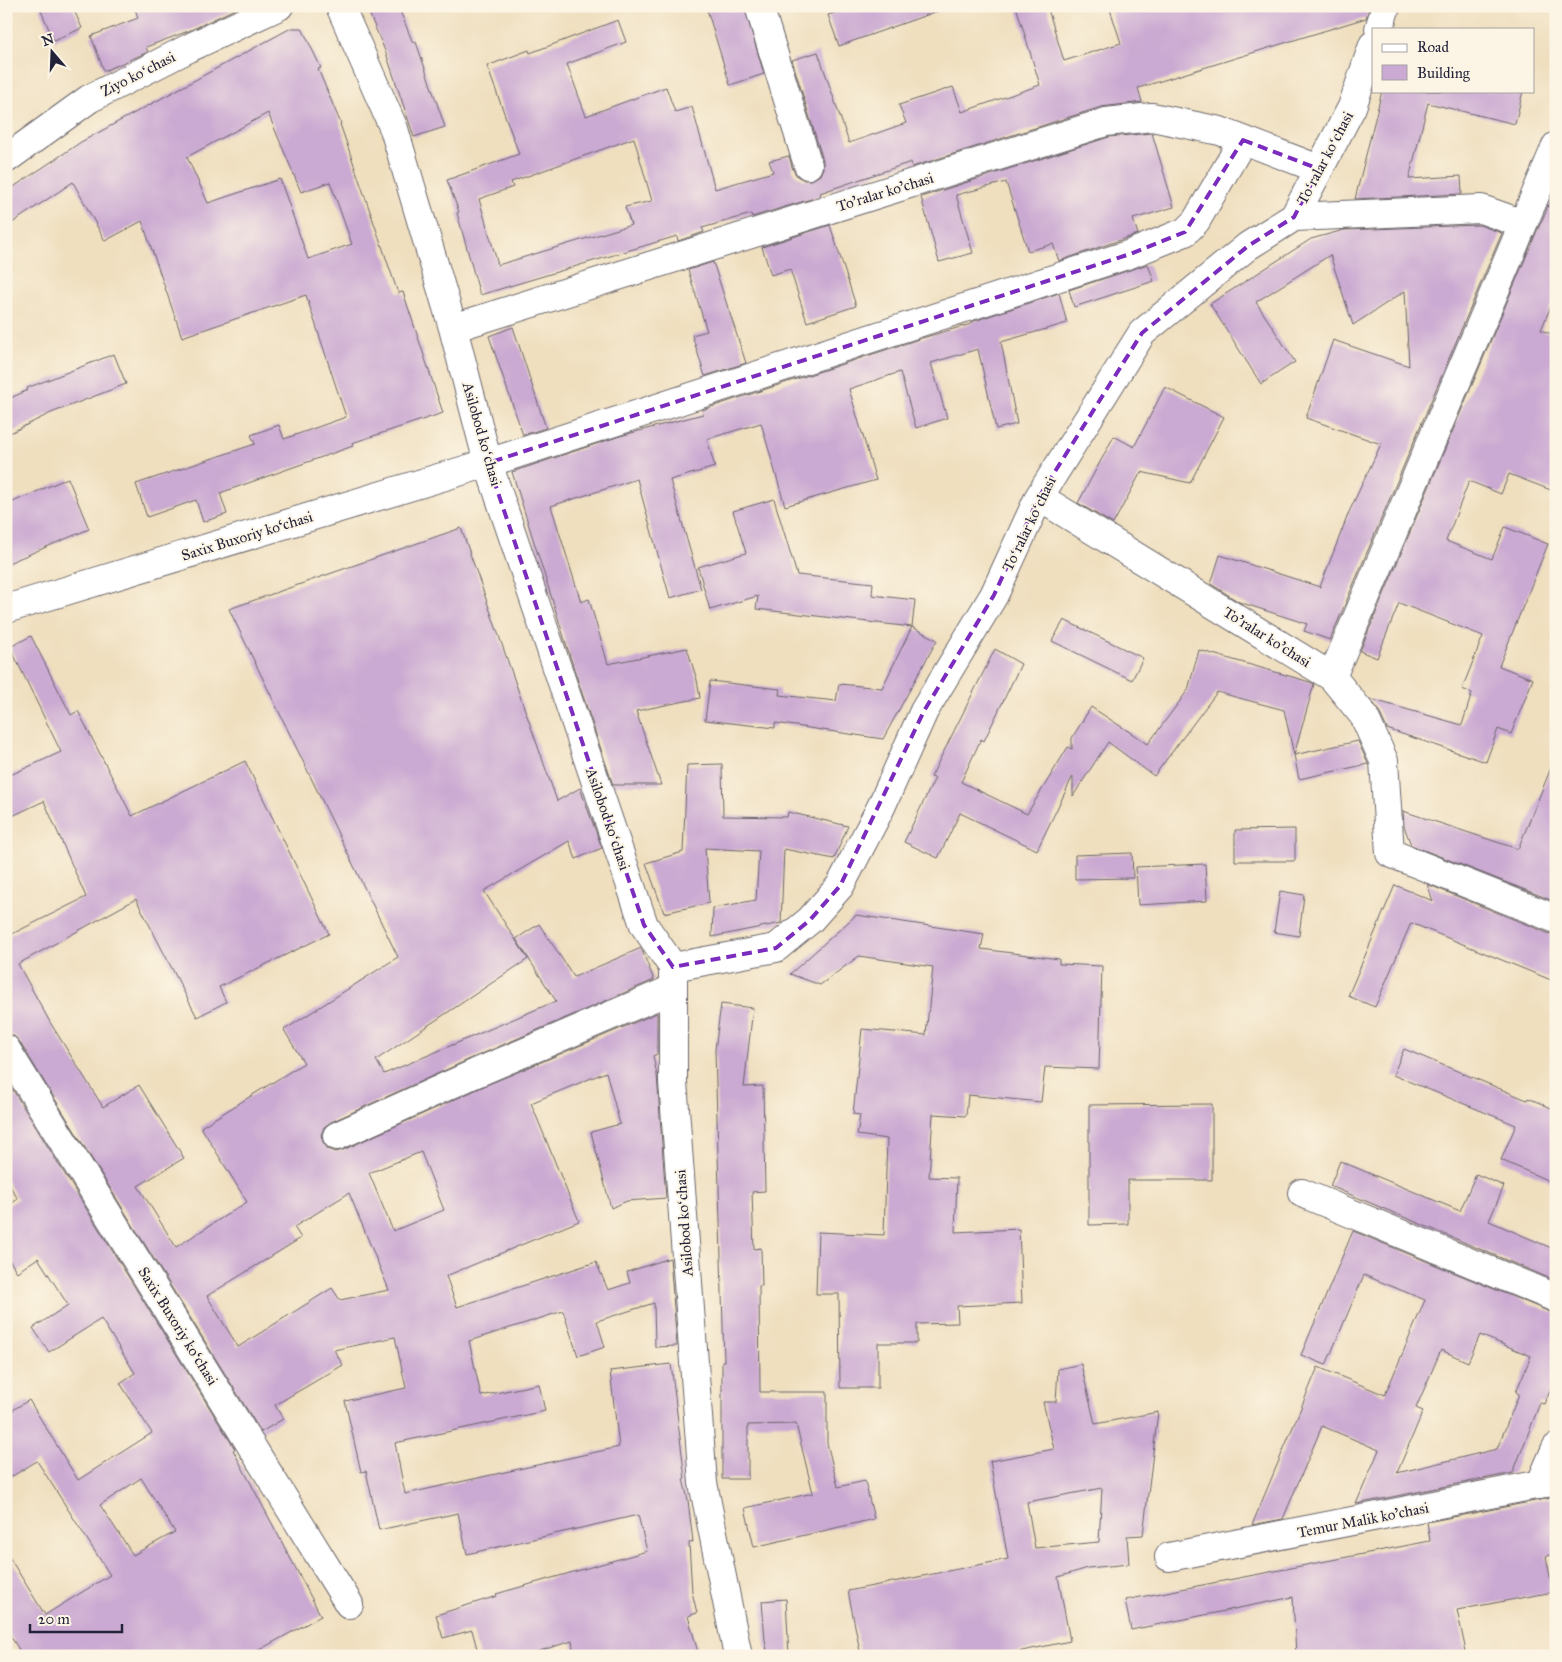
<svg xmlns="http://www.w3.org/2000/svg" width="1562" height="1662" viewBox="0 0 1562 1662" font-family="'IM FELL Great Primer',serif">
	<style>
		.building { fill: #caa9d2; fill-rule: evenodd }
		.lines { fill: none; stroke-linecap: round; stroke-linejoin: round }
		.minor-casing { stroke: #6a6469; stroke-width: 30 }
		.minor { stroke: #fff; stroke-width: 28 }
		.marked { fill: none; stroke: #7b2cbf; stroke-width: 4; stroke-dasharray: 10 6; stroke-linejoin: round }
		.labels { text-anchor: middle; stroke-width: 4; stroke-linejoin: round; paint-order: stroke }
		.street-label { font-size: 15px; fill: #22223b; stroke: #fcf5e5 }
	</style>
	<rect width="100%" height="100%" fill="#fcf5e5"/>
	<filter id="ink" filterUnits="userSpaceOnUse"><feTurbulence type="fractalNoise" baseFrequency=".02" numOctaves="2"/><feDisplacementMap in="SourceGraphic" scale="10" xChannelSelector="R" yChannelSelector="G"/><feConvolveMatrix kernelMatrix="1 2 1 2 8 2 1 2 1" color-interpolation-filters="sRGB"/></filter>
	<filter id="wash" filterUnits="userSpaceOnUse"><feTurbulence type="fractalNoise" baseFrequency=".0096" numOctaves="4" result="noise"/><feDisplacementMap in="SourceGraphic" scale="20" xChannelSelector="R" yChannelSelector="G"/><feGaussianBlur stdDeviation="1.12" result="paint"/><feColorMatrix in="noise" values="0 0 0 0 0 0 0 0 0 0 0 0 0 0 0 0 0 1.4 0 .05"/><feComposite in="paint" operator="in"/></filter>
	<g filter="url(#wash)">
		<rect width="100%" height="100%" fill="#efdfbf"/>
		<g id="blocks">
			<path class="building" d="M 39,6 L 72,6 L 82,28 L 54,41 Z
				M 134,6 L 241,6 L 191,30 L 146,47 L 148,52 L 104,71 L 91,36 L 138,18 Z
				M 366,6 L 398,6 L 413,43 L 416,42 L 445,127 L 414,137 L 386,53 Z
				M 706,6 L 744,6 L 764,74 L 730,85 Z
				M 853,6 L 941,6 L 941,10 L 839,46 L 828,15 Z
				M 1016,6 L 1047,6 L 1064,61 L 1121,43 L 1109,6 L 1370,6 L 1366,18 L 1138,88 L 1142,102 L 1101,107 L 912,167 L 911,162 L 820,193 L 821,196 L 752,217 L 751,214 L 702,228 L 704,232 L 678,241 L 677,236 L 480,295 L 457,213 L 459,212 L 447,180 L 519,154 L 487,66 L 529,50 L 530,53 L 618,20 L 626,42 L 567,64 L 586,116 L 666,87 L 675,112 L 692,107 L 715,189 L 773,172 L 769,161 L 789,156 L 793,170 L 797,176 L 804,180 L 812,180 L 820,175 L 823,168 L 823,160 L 792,60 L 818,52 L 849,143 L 906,123 L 899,105 L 953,87 L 962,112 L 1040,85 ZM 634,138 L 652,201 L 625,207 L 631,225 L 498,265 L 479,199 L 513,187 L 511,182 Z
				M 291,28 L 302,28 L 321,68 L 318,69 L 341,124 L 340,124 L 398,293 L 403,292 L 443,413 L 352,443 L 353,446 L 220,493 L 227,514 L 203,522 L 196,500 L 147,517 L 136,484 L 255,444 L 251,435 L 279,425 L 284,439 L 346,417 L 306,295 L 182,337 L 142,221 L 105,241 L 73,182 L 6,227 L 6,192 L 81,142 ZM 268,113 L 301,192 L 330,182 L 352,244 L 308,259 L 280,179 L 208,203 L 187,157 Z
				M 1382,91 L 1523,91 L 1515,124 L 1428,103 L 1409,179 L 1461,176 L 1462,194 L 1355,199 Z
				M 1152,133 L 1174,207 L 1133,219 L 1138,234 L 1059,261 L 1053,244 L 1028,251 L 1006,182 L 956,195 L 973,253 L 939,262 L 921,197 L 1109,137 Z
				M 1556,190 L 1556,294 L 1541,330 L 1556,336 L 1556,492 L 1509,474 L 1501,494 L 1469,481 L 1446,541 L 1492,559 L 1505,527 L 1548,544 L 1499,666 L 1533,679 L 1511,734 L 1498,729 L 1486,762 L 1387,729 L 1378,709 L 1370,699 L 1462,725 L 1472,693 L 1462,689 L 1483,636 L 1399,603 L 1377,658 L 1360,651 L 1536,233 Z
				M 830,225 L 856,306 L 807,322 L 790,269 L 771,275 L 762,247 Z
				M 1479,225 L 1502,233 L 1330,640 L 1304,631 L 1307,624 L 1239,602 L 1211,584 L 1220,555 L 1320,587 L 1349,512 L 1381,444 L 1306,418 L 1333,340 L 1409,366 L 1405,291 L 1353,325 L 1330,255 L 1256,302 L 1295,362 L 1261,384 L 1210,304 L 1311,239 L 1344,230 Z
				M 713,262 L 746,363 L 705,376 L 692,335 L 707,331 L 688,270 Z
				M 1148,264 L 1154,281 L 1074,307 L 1069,290 Z
				M 1059,293 L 1067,323 L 1001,342 L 1017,424 L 996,429 L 978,349 L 931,363 L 947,418 L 916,428 L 900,372 L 849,389 L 876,480 L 785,506 L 761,423 L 707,439 L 715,467 L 670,480 L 701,589 L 670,598 L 637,479 L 551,506 L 581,602 L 589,599 L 608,664 L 687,648 L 697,680 L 700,698 L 636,711 L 661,785 L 613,785 L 575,672 L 512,472 L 620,436 L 703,414 L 702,410 L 922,338 L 971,324 L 971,322 Z
				M 513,327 L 546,428 L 523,435 L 489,336 Z
				M 114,354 L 126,384 L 51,413 L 6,435 L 6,400 L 28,390 L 27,388 Z
				M 1165,387 L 1224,417 L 1190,483 L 1141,472 L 1113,524 L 1078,503 L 1114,436 L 1134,447 Z
				M 68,478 L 89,529 L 6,564 L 6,505 Z
				M 774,499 L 797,575 L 873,583 L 872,595 L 915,600 L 912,627 L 756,609 L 758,596 L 710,610 L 698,567 L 746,553 L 733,511 Z
				M 461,528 L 557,801 L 580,788 L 602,848 L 576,859 L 569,841 L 484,891 L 528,959 L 376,1060 L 384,1074 L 556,1001 L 516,939 L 539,924 L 574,977 L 641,948 L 654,980 L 470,1059 L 331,1122 L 324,1127 L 321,1135 L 323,1142 L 328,1149 L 336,1152 L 343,1150 L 482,1087 L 657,1013 L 657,1054 L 653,1056 L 657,1075 L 666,1198 L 627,1201 L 611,1208 L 591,1132 L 620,1124 L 606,1072 L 531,1103 L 579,1221 L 446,1276 L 457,1307 L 596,1262 L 608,1290 L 630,1283 L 627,1272 L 670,1258 L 677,1346 L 655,1347 L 654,1303 L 597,1321 L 605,1347 L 578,1356 L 563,1311 L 469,1341 L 481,1396 L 539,1384 L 545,1411 L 395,1443 L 405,1494 L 619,1447 L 610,1371 L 671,1364 L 685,1479 L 683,1479 L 688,1500 L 693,1542 L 689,1543 L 692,1592 L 697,1613 L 688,1616 L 699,1656 L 574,1656 L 572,1641 L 523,1656 L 479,1656 L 472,1630 L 443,1638 L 436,1615 L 497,1596 L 496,1594 L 647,1551 L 638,1515 L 467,1554 L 458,1513 L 379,1530 L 366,1471 L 361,1472 L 345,1401 L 406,1388 L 395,1337 L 334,1350 L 343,1365 L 275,1405 L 283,1419 L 261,1432 L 19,1041 L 14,1036 L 6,1033 L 6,937 L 86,897 L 44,801 L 6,819 L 6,777 L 61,752 L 10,647 L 31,636 L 71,715 L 78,711 L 132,816 L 245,761 L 329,934 L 219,987 L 226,1002 L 197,1017 L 136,899 L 18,964 L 51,1024 L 103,1107 L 139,1085 L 184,1158 L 138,1186 L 176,1247 L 247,1202 L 201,1127 L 304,1063 L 284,1030 L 398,957 L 229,609 ZM 421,1152 L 444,1210 L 393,1231 L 369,1173 ZM 349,1193 L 389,1290 L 340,1300 L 332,1288 L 238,1347 L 207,1296 L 301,1238 L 294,1227 Z
				M 1064,620 L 1143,658 L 1132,680 L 1052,641 Z
				M 912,627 L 937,640 L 883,739 L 775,723 L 775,728 L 705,720 L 710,681 L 780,689 L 779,695 L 836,701 L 839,684 L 882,688 Z
				M 995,649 L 1021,664 L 984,741 L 981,739 L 961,782 L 1027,814 L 1068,747 L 1072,749 L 1072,738 L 1091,707 L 1148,744 L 1188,690 L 1199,650 L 1310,682 L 1314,684 L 1294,755 L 1284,710 L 1217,692 L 1154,776 L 1108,742 L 1073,796 L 1073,776 L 1037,850 L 960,813 L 938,858 L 904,842 L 935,778 L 931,777 Z
				M 1358,741 L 1368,764 L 1299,779 L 1294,755 Z
				M 1555,758 L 1556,902 L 1411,845 L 1404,826 L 1403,811 L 1518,849 Z
				M 722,764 L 723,816 L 787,817 L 788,812 L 848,826 L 834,859 L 784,849 L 781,923 L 712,937 L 713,908 L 756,900 L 759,851 L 705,848 L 709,903 L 664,913 L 646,863 L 683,852 L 687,765 Z
				M 1295,829 L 1295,861 L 1235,861 L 1235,830 Z
				M 1132,853 L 1133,878 L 1075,879 L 1075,855 Z
				M 1205,864 L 1207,901 L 1138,905 L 1136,867 Z
				M 1427,884 L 1550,934 L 1556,934 L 1556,982 L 1411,923 L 1375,1007 L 1348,996 L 1395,885 L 1433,901 Z
				M 1280,891 L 1304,895 L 1299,936 L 1274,932 Z
				M 856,915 L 984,934 L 981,949 L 1059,959 L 1059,964 L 1102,966 L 1099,1069 L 1045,1067 L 1041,1102 L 968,1095 L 966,1116 L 933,1114 L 929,1177 L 957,1178 L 955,1232 L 1019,1229 L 1022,1303 L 957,1306 L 958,1323 L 917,1324 L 917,1343 L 878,1343 L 878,1388 L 840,1388 L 839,1294 L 816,1294 L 818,1232 L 884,1235 L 887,1139 L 857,1135 L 860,1115 L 853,1114 L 862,1029 L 926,1035 L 933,967 L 859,956 L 820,985 L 790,974 Z
				M 721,1004 L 753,1008 L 744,1087 L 763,1086 L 765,1191 L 752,1192 L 754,1249 L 761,1248 L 762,1286 L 759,1286 L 760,1392 L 827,1392 L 827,1443 L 838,1487 L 865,1481 L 874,1519 L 754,1547 L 745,1508 L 813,1493 L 796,1424 L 748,1425 L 748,1479 L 722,1479 L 722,1361 L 724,1361 L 715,1050 Z
				M 1404,1049 L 1527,1100 L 1528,1098 L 1556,1110 L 1556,1184 L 1501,1160 L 1516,1125 L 1393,1075 Z
				M 6,1079 L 235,1449 L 233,1450 L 321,1616 L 248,1656 L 23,1656 L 6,1629 L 6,1552 L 45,1615 L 110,1575 L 37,1461 L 6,1480 L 6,1414 L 29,1400 L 78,1480 L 152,1433 L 120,1383 L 135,1373 L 101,1319 L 49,1352 L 33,1328 L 68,1305 L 38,1258 L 17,1272 L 6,1255 L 6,1207 L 18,1199 L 6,1180 ZM 141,1478 L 175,1532 L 133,1555 L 100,1505 Z
				M 1212,1104 L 1212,1180 L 1128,1180 L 1128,1224 L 1089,1225 L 1089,1105 Z
				M 1340,1161 L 1460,1211 L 1476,1174 L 1504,1186 L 1489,1221 L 1556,1250 L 1556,1281 L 1330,1186 Z
				M 1353,1231 L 1550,1312 L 1556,1313 L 1556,1376 L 1544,1404 L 1540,1403 L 1513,1473 L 1356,1504 L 1379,1450 L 1322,1426 L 1283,1519 L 1252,1525 L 1318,1367 L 1385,1395 L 1425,1300 L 1364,1275 L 1326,1365 L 1301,1355 ZM 1480,1335 L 1531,1356 L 1516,1392 L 1519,1394 L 1497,1449 L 1397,1473 L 1423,1411 L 1416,1408 L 1441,1350 L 1468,1362 Z
				M 1081,1364 L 1095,1424 L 1158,1412 L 1143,1535 L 1127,1536 L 1129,1564 L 1088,1568 L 1058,1577 L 1070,1641 L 998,1656 L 861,1656 L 848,1591 L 1008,1559 L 990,1461 L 1054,1449 L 1043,1402 L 1056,1402 L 1058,1369 ZM 1102,1488 L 1099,1542 L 1035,1548 L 1027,1502 Z
				M 1556,1497 L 1556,1554 L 1546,1556 L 1553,1592 L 1457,1610 L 1467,1656 L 1296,1656 L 1293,1597 L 1131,1630 L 1125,1600 L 1430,1541 L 1427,1522 Z
				M 786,1599 L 789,1656 L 768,1656 L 765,1640 L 762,1601 Z"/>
		</g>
	</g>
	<g filter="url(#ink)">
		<use href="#blocks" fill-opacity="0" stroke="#6a6469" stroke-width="1"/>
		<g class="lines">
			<g class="minor-casing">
				<path id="minor" d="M 340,6 L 394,129 L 453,328 L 488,463 L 644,925 L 673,967 L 673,1082 L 703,1483 L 738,1656
					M 759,6 L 808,165
					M 1379,29 L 1386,6
					M 6,159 L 89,99 L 193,46 L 279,6
					M 1294,217 L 1481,209 L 1523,224
					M 453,328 L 1106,122 L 1152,117 L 1220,131 L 1319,169
					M 1039,497 L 1332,677 L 1364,716 L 1384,761 L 1390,853 L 1556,919
					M 6,609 L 488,463 L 1130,254 L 1185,232 L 1196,221 L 1243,140
					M 1332,677 L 1556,146
					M 673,967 L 776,948 L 810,920 L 840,886 L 881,807 L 924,711 L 994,595 L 1039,497 L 1142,333 L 1248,246 L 1294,217 L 1352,107 L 1373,45
					M 6,1049 L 349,1604
					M 337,1136 L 476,1073 L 673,989
					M 1302,1193 L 1556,1298
					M 1540,1485 L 1556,1448
					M 1169,1557 L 1556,1481"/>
			</g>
			<use href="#minor" class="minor"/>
		</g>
	</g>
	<path class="marked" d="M 1243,140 L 1319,169 L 1294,217 L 1248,246 L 1142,333 L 1039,497 L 994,595 L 924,711 L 840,886 L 810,920 L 776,948 L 673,967 L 644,925 L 488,463 L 1130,254 L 1185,232 Z"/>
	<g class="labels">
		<g class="street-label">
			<text transform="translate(138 74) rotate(-27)" y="5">Ziyo koʻchasi</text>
			<text transform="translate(1325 158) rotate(-62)" y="5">Toʻralar koʻchasi</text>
			<text transform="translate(885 192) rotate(-17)" y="5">To'ralar ko'chasi</text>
			<text transform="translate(482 434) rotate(74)" y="5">Asilobod koʻchasi</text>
			<text transform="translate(1029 524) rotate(-64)" y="5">Toʻralar koʻchasi</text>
			<text transform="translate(247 536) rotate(-17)" y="5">Saxix Buxoriy ko‘chasi</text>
			<text transform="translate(1267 637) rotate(32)" y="5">To'ralar ko'chasi</text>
			<text transform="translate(608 819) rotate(71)" y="5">Asilobod koʻchasi</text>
			<text transform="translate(684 1223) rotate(-94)" y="5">Asilobod koʻchasi</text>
			<text transform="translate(178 1326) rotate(58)" y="5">Saxix Buxoriy ko‘chasi</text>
			<text transform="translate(1363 1520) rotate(-11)" y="5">Temur Malik ko'chasi</text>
		</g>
	</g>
	<rect width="1562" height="1662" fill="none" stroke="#fcf5e5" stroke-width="25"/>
	<rect x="1372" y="28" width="162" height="65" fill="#fcf5e5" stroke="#a5a1a1"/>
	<rect x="1382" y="44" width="25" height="8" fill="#ffffff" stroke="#a5a1a1"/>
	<text x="1417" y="52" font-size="15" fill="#22223b">Road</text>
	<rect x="1382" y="65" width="25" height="15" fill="#caa9d2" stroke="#a5a1a1"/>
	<text x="1417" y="78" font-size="15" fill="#22223b">Building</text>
	<g transform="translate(52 52) rotate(341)" stroke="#fcf5e5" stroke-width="4" paint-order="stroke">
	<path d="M0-4L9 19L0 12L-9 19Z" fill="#22223b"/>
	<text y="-8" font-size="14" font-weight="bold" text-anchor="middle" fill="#22223b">N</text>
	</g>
	<path d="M30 1624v8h92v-8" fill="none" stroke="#22223b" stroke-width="2.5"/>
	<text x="38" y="1624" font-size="15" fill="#22223b" stroke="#fcf5e5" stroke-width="4" paint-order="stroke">20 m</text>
</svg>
